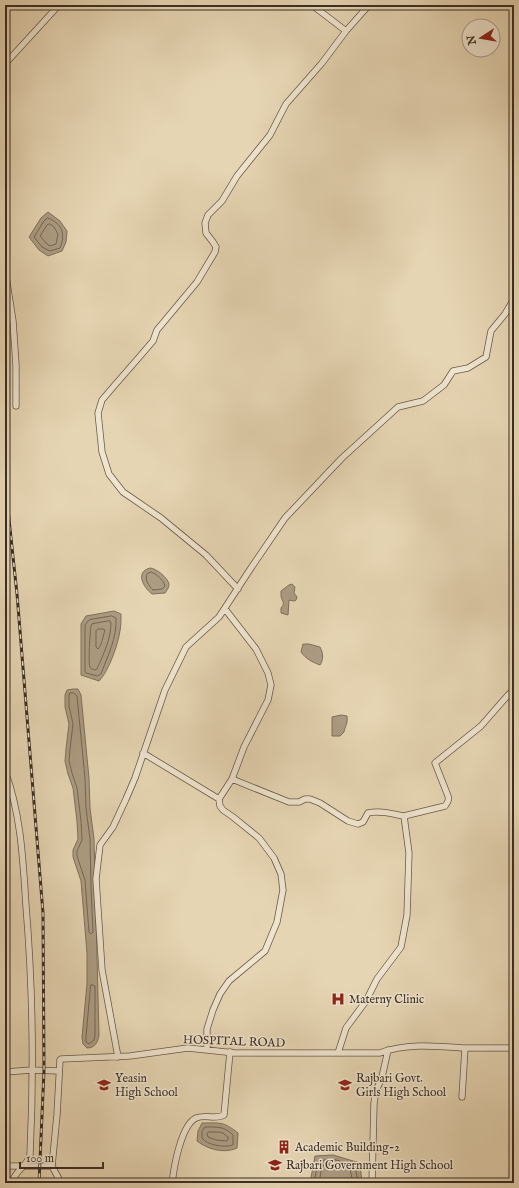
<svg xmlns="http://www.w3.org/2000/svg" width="519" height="1188" viewBox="0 0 519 1188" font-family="'IM FELL English',serif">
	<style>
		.water { fill: #ac9c82; stroke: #7f705c }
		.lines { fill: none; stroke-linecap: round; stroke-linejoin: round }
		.shore { stroke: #746553; stroke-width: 1 }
		.minor-casing { stroke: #665848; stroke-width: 7 }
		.minor { stroke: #efe4ce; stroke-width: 5.5 }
		.rail-casing { stroke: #3b2e24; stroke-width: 3 }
		.rail { stroke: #efe4ce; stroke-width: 1.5; stroke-dasharray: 4.5; stroke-linecap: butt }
		.labels { text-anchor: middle; stroke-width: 3; stroke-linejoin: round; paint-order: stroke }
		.poi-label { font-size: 12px; fill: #3b2e24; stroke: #efe4ce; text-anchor: start }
		.street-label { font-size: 12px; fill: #3b2e24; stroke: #efe4ce }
	</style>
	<rect width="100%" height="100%" fill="#e6d5b3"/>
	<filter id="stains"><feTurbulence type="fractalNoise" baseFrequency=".005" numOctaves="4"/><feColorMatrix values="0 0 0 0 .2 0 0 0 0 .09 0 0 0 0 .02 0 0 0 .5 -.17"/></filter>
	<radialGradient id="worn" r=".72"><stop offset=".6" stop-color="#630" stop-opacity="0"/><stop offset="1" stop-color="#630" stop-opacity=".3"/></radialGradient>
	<path class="water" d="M 48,212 L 60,221 L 67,231 L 66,242 L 62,251 L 48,256 L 39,250 L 29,237 L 41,218 Z
		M 150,568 C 156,568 168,578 169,584 C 169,588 167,590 165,593 L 152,594 C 143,587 135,572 150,568 Z
		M 292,584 L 295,587 L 294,593 L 297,597 L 296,600 L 294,601 L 289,600 L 288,615 L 281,613 L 281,608 C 286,603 282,602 281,596 C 281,596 281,592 281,591 L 289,585 Z
		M 114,611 L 121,614 C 121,620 121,625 120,631 C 118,644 109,671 99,681 L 81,675 L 81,624 L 86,616 Z
		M 303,644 L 309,644 L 320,647 C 323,653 324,659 320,665 C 312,662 306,659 301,652 Z
		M 73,689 L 78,689 L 81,695 L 89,778 L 90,808 L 94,839 L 99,1035 C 98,1042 95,1048 87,1048 L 83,1044 L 82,1037 L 87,984 L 87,953 L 81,881 L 73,857 L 73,850 L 78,839 L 77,821 L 73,788 L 68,774 L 65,761 L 66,749 L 69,724 L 65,707 L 65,695 L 67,690 Z
		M 341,715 L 347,716 C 348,724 345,726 344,732 L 340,736 L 332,736 L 332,717 Z
		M 202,1123 C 220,1123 223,1121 238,1133 L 237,1148 C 224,1154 207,1149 197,1141 L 198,1131 Z
		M 333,1155 L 360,1163 L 362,1183 L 310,1183 L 315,1156 Z"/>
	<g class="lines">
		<path class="shore" d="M 48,218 C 62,224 66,233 60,248 L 50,251 L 42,247 L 34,237 L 44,221 Z
			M 50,224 L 54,227 L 58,234 L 56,244 L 50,246 L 46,243 L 40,236 L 47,225 Z
			M 151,572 C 156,573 164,581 165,586 L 162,589 L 153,590 C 149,586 144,579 147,574 Z
			M 112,616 L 116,618 C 117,638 108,655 101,674 L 97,676 L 86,673 L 85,671 L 85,625 L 89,620 Z
			M 110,621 L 111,623 C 111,639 103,655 97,669 L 95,670 C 92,669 91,669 90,667 C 88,662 90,633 91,626 L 92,624 Z
			M 98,629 L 103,629 L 105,630 C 103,636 102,645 98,649 L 96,647 L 96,631 Z
			M 70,693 L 74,693 L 77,696 L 85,778 L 86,808 L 90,839 L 91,888 L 93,932 L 91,934 L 89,932 L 85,880 L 77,856 L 77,851 L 82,840 L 81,821 L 77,788 L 72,773 L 69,761 L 70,749 L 73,724 L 69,706 L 69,696 Z
			M 91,985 L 93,985 L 95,986 L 95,1035 L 94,1040 L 89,1044 L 86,1042 L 86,1037 Z
			M 205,1127 C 217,1127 224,1126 233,1135 L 233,1145 C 224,1148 207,1145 202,1138 L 202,1132 Z
			M 209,1132 L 219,1132 L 223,1133 L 228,1137 L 228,1140 L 226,1141 L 216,1140 L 208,1137 L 207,1134 Z
			M 314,1183 L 318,1161 L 332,1159 L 355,1165 L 358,1183
			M 319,1183 L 322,1166 L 332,1164 L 350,1169 L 353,1183"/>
		<g class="minor-casing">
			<path id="minor" d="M 312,5 L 346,31
				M 5,64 L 59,5
				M 5,270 L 13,321 L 16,365 L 16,406
				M 238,589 L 206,555 L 161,518 L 123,492 L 109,474 L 102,452 L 98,413 L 102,400 L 114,386 L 141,355 L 153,341 L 157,330 L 197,282 L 215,252 L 216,247 L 213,242 L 206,233 L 205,223 L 208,215 L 222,201 L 237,176 L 270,135 L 286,104 L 322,63 L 346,31 L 369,5
				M 143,753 L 219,799
				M 5,771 C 21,814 23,860 26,906 C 33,990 34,1071 30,1155 C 27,1167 14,1171 12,1183
				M 232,779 L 289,802 L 299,802 L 305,799 L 310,799 L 320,803 L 348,821 L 358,824 L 363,822 L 368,813 C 380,810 392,814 404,816
				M 207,1050 L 207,1029 L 213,1010 L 220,994 L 229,981 L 265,951 L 277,922 L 283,890 L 281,874 L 274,858 L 259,838 L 233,817 L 223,810 L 220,806 L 219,799 L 232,779 L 244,747 L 268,700 L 271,685 L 268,673 L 256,649 L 225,609
				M 338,1053 L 346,1028 L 366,1001 L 377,979 L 401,947 L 407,915 L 409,853 L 404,816 L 445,806 C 448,802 449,800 448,796 L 435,763 L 481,726 L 508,695 L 514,690
				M 118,1057 L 102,970 L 96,879 L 100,845 L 113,827 L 126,799 L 135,778 L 165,690 L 186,647 L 219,617 L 249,571 L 285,518 L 342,458 L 398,407 L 423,401 L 444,385 L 453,371 L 468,368 L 486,357 L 491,331 L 505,314 L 514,299
				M 5,1072 L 32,1070 L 59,1071
				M 462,1097 L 465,1048
				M 5,1166 L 52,1166
				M 52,1166 L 57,1115 L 60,1060 L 61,1059 L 130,1056 L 188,1048 L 235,1053 L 380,1053 C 406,1043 437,1046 465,1048 C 481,1048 498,1048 514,1048
				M 52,1166 L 61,1183
				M 172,1183 C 174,1167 181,1125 196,1118 C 205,1114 215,1120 224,1115 L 230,1052
				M 372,1183 L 374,1103 L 376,1091 L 382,1077 L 388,1050"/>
		</g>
		<use href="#minor" class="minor"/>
		<g class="rail-casing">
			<path id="rail" d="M 5,482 L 17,594 L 43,913 L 44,1070 L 39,1183"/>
		</g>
		<use href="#rail" class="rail"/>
	</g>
	<defs>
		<g id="hospital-bare" transform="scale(1.08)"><path d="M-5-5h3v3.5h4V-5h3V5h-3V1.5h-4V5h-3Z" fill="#8f2418" stroke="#efe4ce" stroke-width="2.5" paint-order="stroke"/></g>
		<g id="school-bare" transform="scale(1.08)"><path d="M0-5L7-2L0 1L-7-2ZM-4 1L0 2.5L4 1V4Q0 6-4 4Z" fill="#8f2418" stroke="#efe4ce" stroke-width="2.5" paint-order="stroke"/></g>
		<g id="building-bare" transform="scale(1.08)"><path d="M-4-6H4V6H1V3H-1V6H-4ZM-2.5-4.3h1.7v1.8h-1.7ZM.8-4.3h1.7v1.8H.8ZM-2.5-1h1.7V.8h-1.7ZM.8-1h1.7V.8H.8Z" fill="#8f2418" stroke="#efe4ce" stroke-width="2.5" paint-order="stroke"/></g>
	</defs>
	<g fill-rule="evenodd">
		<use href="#hospital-bare" x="338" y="999"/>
		<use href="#school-bare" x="104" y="1085"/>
		<use href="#school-bare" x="345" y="1085"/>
		<use href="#building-bare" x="284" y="1147"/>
		<use href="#school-bare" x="275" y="1165"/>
	</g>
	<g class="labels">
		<g class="poi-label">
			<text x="349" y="1003">Materny Clinic</text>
			<text x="115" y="1082">Yeasin<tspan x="115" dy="14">High School</tspan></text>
			<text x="356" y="1082">Rajbari Govt.<tspan x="356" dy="14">Girls High School</tspan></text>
			<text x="295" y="1151">Academic Building-2</text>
			<text x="286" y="1169">Rajbari Government High School</text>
		</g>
		<g class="street-label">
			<text transform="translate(234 1041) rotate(2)" y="4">HOSPITAL ROAD</text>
		</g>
	</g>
	<rect width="519" height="1188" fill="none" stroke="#e6d5b3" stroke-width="20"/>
	<rect x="6" y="6" width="507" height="1176" fill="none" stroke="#3b2e24" stroke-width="2"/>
	<rect x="10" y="10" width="499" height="1168" fill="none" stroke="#3b2e24"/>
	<g transform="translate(481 38) rotate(258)"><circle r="19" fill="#efe4ce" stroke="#a79b8a"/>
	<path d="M0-3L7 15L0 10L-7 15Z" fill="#8f2418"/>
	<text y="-6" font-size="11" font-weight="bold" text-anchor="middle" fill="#3b2e24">N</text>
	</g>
	<path d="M20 1162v6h83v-6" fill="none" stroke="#3b2e24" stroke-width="2"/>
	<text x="26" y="1162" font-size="12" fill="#3b2e24" stroke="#efe4ce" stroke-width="3" paint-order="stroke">100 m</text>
	<rect width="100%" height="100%" filter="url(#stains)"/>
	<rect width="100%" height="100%" fill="url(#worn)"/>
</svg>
